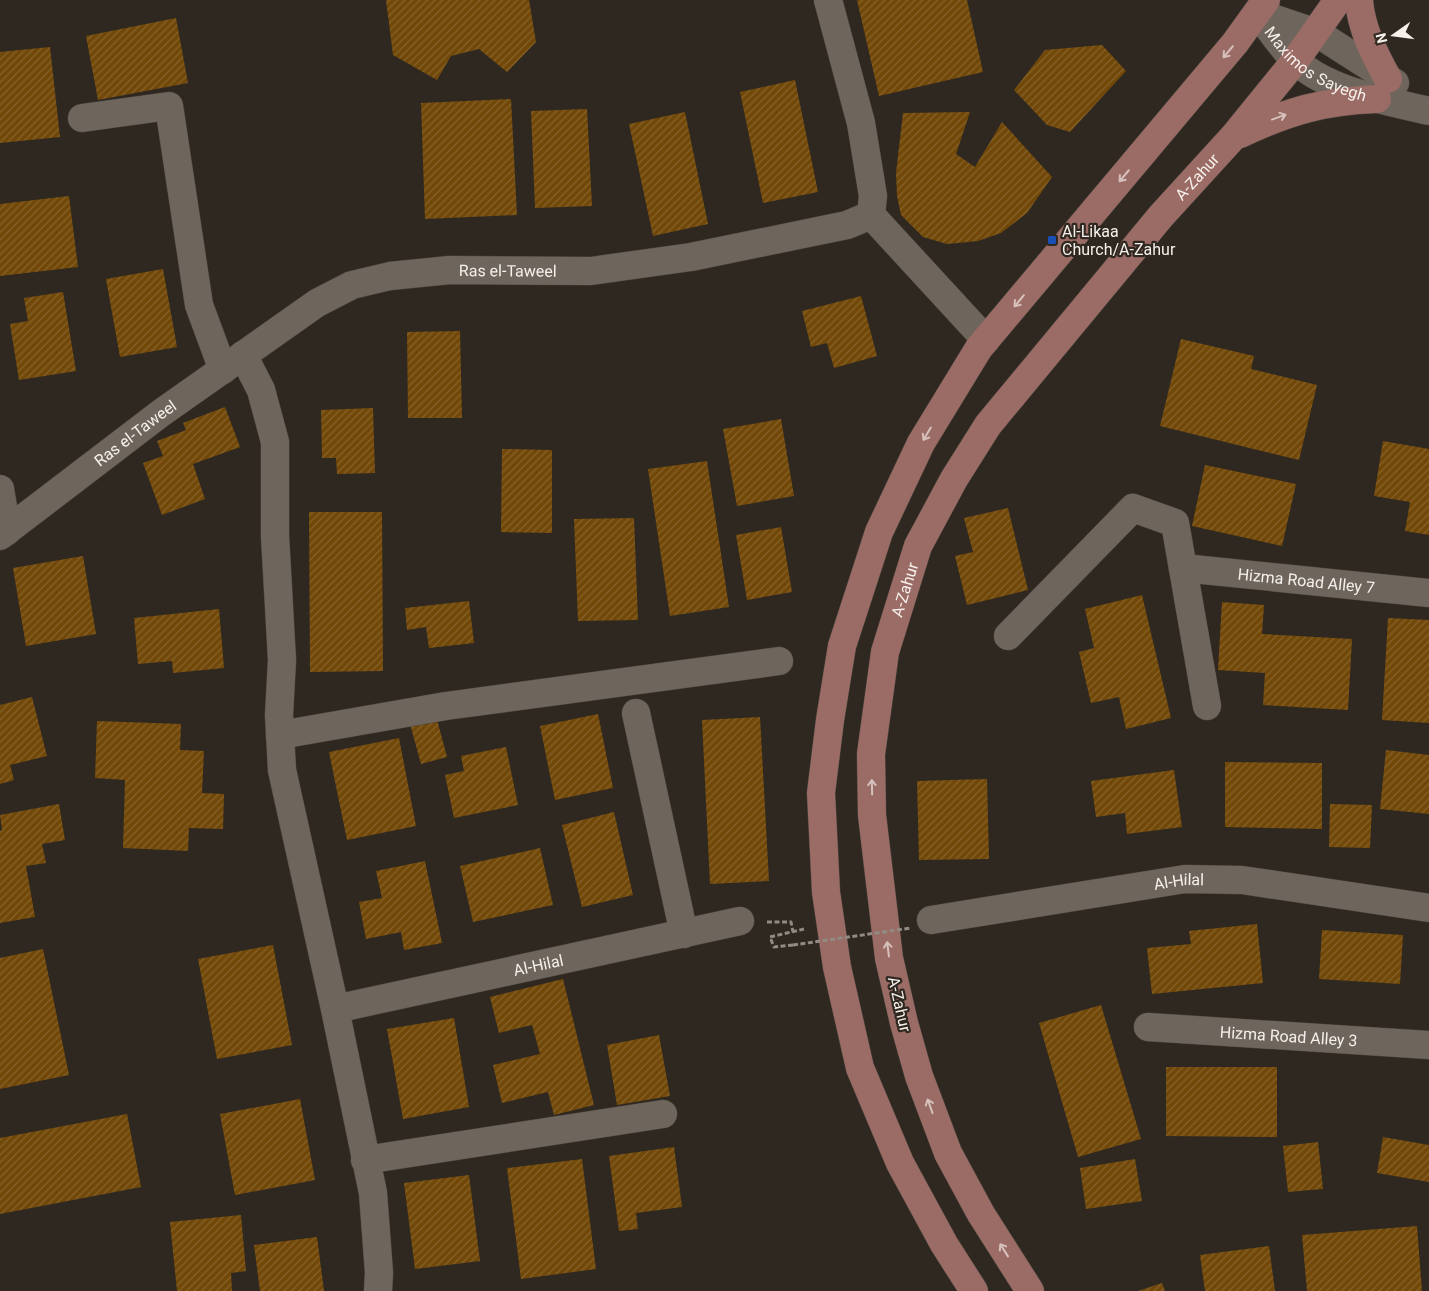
<svg xmlns="http://www.w3.org/2000/svg" width="1429" height="1291" viewBox="0 0 1429 1291" font-family="Roboto,sans-serif">
	<style>
		.building { fill: url(#building-hatch) }
		.lines { fill: none; stroke-linecap: round; stroke-linejoin: round }
		.minor-casing { stroke: #4c473f; stroke-width: 29 }
		.major-casing { stroke: #4c473f; stroke-width: 29 }
		.path { stroke: #918b84; stroke-width: 3; stroke-dasharray: 5 2.5; stroke-linecap: butt }
		.minor { stroke: #6e665d; stroke-width: 28 }
		.major { stroke: #9b6b65; stroke-width: 28 }
		.path-bridge { stroke: #918b84; stroke-width: 3; stroke-dasharray: 5 2.5; stroke-linecap: butt }
		.oneway { stroke: #d6c1bc }
		.transit-dot { fill: #1a4fb4; stroke: #2f2820; stroke-width: 2 }
		.labels { text-anchor: middle; stroke-width: 4.5; stroke-linejoin: round; paint-order: stroke }
		.street-label { font-size: 16px; fill: #f5f0eb; stroke: #2f2820 }
		.poi-label { font-size: 16px; fill: #f5f0eb; stroke: #2f2820; text-anchor: start }
	</style>
	<defs>
		<pattern id="building-hatch" width="6" height="6" patternUnits="userSpaceOnUse" patternTransform="scale(1.25)"><rect width="6" height="6" fill="#714808"/><path d="M-1 1l2-2M0 6l6-6M5 7l2-2" fill="none" stroke="#86632c"/></pattern>
	</defs>
	<rect width="100%" height="100%" fill="#2f2820"/>
	<path class="building" d="M 386,0 L 529,0 L 536,42 L 507,72 L 479,49 L 451,56 L 437,80 L 393,55 Z
		M 857,0 L 967,0 L 983,72 L 879,96 Z
		M 176,18 L 188,83 L 98,100 L 86,36 Z
		M 1102,45 L 1126,71 L 1070,132 L 1047,125 L 1014,90 L 1045,50 Z
		M 50,47 L 60,137 L 0,143 L 0,52 Z
		M 795,80 L 818,192 L 763,203 L 740,92 Z
		M 511,99 L 517,215 L 425,219 L 421,103 Z
		M 587,109 L 592,206 L 535,208 L 531,111 Z
		M 685,112 L 708,224 L 653,236 L 629,124 Z
		M 970,112 L 956,154 L 975,167 L 1002,122 L 1052,177 L 1027,213 L 1001,233 L 978,241 L 947,244 L 923,237 L 901,215 L 897,196 L 896,173 L 903,113 Z
		M 69,196 L 78,267 L 0,276 L 0,204 Z
		M 163,269 L 177,347 L 120,357 L 106,279 Z
		M 63,292 L 76,371 L 19,380 L 10,324 L 28,321 L 24,298 Z
		M 861,296 L 877,356 L 834,368 L 827,343 L 811,347 L 802,311 Z
		M 460,331 L 462,418 L 408,418 L 407,332 Z
		M 1181,339 L 1254,356 L 1251,369 L 1317,385 L 1299,460 L 1160,426 Z
		M 225,407 L 240,447 L 193,464 L 205,499 L 162,515 L 143,463 L 163,456 L 157,441 L 186,430 L 183,423 Z
		M 373,408 L 375,473 L 337,474 L 336,458 L 322,458 L 321,410 Z
		M 781,419 L 794,496 L 737,506 L 723,429 Z
		M 1383,441 L 1429,449 L 1429,535 L 1405,531 L 1410,502 L 1374,496 Z
		M 502,449 L 552,450 L 552,533 L 501,532 Z
		M 707,461 L 729,607 L 670,616 L 648,469 Z
		M 1205,465 L 1296,484 L 1282,546 L 1192,526 Z
		M 1008,508 L 1028,590 L 967,605 L 955,556 L 973,552 L 964,518 Z
		M 309,512 L 382,512 L 383,671 L 310,672 Z
		M 634,518 L 638,620 L 578,621 L 574,519 Z
		M 781,527 L 792,592 L 747,600 L 736,535 Z
		M 83,556 L 96,634 L 26,646 L 13,568 Z
		M 1142,595 L 1171,718 L 1126,729 L 1119,697 L 1091,703 L 1079,652 L 1094,648 L 1085,609 Z
		M 469,601 L 474,643 L 429,648 L 426,627 L 407,630 L 405,608 Z
		M 1222,602 L 1264,605 L 1262,634 L 1352,639 L 1348,710 L 1263,705 L 1265,673 L 1218,670 Z
		M 219,609 L 224,668 L 173,673 L 172,661 L 138,664 L 134,618 Z
		M 1388,618 L 1429,620 L 1429,723 L 1382,720 Z
		M 32,697 L 47,756 L 10,765 L 14,780 L 0,784 L 0,705 Z
		M 598,714 L 613,788 L 555,800 L 540,726 Z
		M 436,716 L 447,757 L 421,764 L 410,724 Z
		M 760,717 L 769,881 L 710,884 L 702,720 Z
		M 97,721 L 181,724 L 180,750 L 204,751 L 202,793 L 224,794 L 223,829 L 189,828 L 188,851 L 123,848 L 125,780 L 95,778 Z
		M 399,738 L 416,826 L 347,840 L 329,752 Z
		M 506,747 L 518,805 L 454,818 L 445,775 L 464,771 L 461,756 Z
		M 1386,750 L 1429,755 L 1429,814 L 1380,809 Z
		M 1225,762 L 1322,763 L 1322,829 L 1225,827 Z
		M 1174,770 L 1182,827 L 1127,834 L 1125,813 L 1096,817 L 1091,781 Z
		M 987,779 L 989,859 L 919,860 L 917,781 Z
		M 59,804 L 65,840 L 42,844 L 46,863 L 26,866 L 35,917 L 0,923 L 0,831 L 2,830 L 0,815 Z
		M 1330,804 L 1372,805 L 1370,848 L 1329,847 Z
		M 614,812 L 633,895 L 582,907 L 562,825 Z
		M 540,848 L 553,905 L 473,922 L 460,866 Z
		M 425,861 L 442,943 L 404,950 L 401,932 L 366,939 L 359,902 L 382,898 L 376,871 Z
		M 1257,924 L 1263,983 L 1152,994 L 1147,948 L 1191,944 L 1189,931 Z
		M 1322,930 L 1403,935 L 1400,984 L 1319,979 Z
		M 273,945 L 292,1045 L 217,1059 L 198,959 Z
		M 43,949 L 69,1075 L 0,1089 L 0,958 Z
		M 563,979 L 594,1105 L 554,1115 L 548,1092 L 502,1103 L 493,1065 L 540,1054 L 532,1025 L 499,1033 L 490,997 Z
		M 1101,1005 L 1141,1139 L 1078,1157 L 1039,1023 Z
		M 454,1018 L 469,1107 L 403,1119 L 387,1029 Z
		M 659,1035 L 670,1096 L 617,1105 L 607,1045 Z
		M 1166,1067 L 1277,1067 L 1277,1137 L 1166,1136 Z
		M 300,1099 L 315,1180 L 235,1195 L 220,1114 Z
		M 127,1114 L 141,1187 L 0,1214 L 0,1138 Z
		M 1383,1137 L 1429,1145 L 1429,1182 L 1377,1173 Z
		M 1318,1142 L 1323,1189 L 1288,1192 L 1283,1146 Z
		M 674,1147 L 682,1207 L 636,1213 L 638,1229 L 619,1231 L 609,1156 Z
		M 582,1159 L 596,1269 L 521,1279 L 507,1168 Z
		M 1135,1159 L 1142,1201 L 1086,1209 L 1080,1168 Z
		M 469,1175 L 480,1261 L 415,1269 L 404,1183 Z
		M 241,1215 L 246,1271 L 231,1273 L 232,1291 L 177,1291 L 170,1222 Z
		M 1417,1226 L 1422,1291 L 1307,1291 L 1302,1235 Z
		M 317,1237 L 324,1291 L 260,1291 L 254,1245 Z
		M 1269,1246 L 1275,1291 L 1205,1291 L 1200,1255 Z
		M 1162,1283 L 1165,1291 L 1138,1291 Z"/>
	<g class="lines">
		<g class="minor-casing">
			<g id="minor">
				<path id="s1" d="M 1257,13 C 1268,26 1283,50 1296,61 C 1328,91 1387,101 1429,111"/>
				<path d="M 1257,13 L 1317,33 L 1395,83"/>
				<path d="M 82,118 L 169,106 L 199,305 L 223,370"/>
				<path d="M 871,215 L 986,340"/>
				<path d="M 243,355 L 261,390 L 275,442 L 275,536 L 282,660 L 279,715 L 282,770 L 335,1009 L 373,1193 L 379,1273 L 378,1291"/>
				<path d="M 0,489 L 7,531"/>
				<path id="s2" d="M 0,536 L 161,413 L 317,303 L 352,285 L 390,276 L 450,270 L 591,271 L 691,257 L 847,225 L 871,215 L 873,196 L 861,123 L 828,0"/>
				<path id="s3" d="M 1183,568 L 1429,593"/>
				<path d="M 1008,636 L 1133,508 L 1175,523 L 1207,706"/>
				<path d="M 636,713 L 684,934"/>
				<path d="M 280,735 L 446,706 L 779,661"/>
				<path id="s4" d="M 931,920 L 1185,879 L 1242,880 L 1429,908"/>
				<path id="s5" d="M 335,1009 L 740,921"/>
				<path id="s6" d="M 1148,1027 L 1429,1045"/>
				<path d="M 365,1160 L 663,1114"/>
			</g>
		</g>
		<g class="major-casing">
			<g id="major">
				<path d="M 1359,0 C 1361,29 1375,55 1388,79"/>
				<path d="M 1240,134 C 1289,111 1323,101 1377,99"/>
				<path d="M 974,1291 L 944,1244 L 900,1163 L 860,1068 L 837,967 L 826,892 L 821,793 L 830,720 L 842,646 L 879,532 L 921,443 L 979,348 L 1235,43 L 1266,0"/>
				<path id="s7" d="M 1030,1291 L 981,1214 L 948,1153 L 919,1076 L 904,1023 L 889,958 L 872,815 L 871,754 L 885,652 L 918,546 L 954,479 L 988,425 L 1161,216 L 1234,136 L 1295,61 L 1338,0"/>
			</g>
		</g>
		<path class="path" d="M 767,922 L 791,922 L 793,932
			M 793,945 L 774,947 L 770,937 L 804,929"/>
		<use href="#minor" class="minor"/>
		<use href="#major" class="major"/>
		<path class="path-bridge" d="M 793,945 L 911,928"/>
	</g>
	<defs><path id="oneway-shaft" d="M-6 0H5M1.5-3L5.5 0L1.5 3" fill="none" stroke-width="1.6" stroke-linecap="round" stroke-linejoin="round" transform="scale(1.25)"/></defs>
	<g class="oneway">
		<use href="#oneway-shaft" transform="translate(1228 52) rotate(130)"/>
		<use href="#oneway-shaft" transform="translate(1279 117) rotate(-20)"/>
		<use href="#oneway-shaft" transform="translate(1124 176) rotate(130)"/>
		<use href="#oneway-shaft" transform="translate(1019 301) rotate(130)"/>
		<use href="#oneway-shaft" transform="translate(927 434) rotate(121)"/>
		<use href="#oneway-shaft" transform="translate(872 787) rotate(-91)"/>
		<use href="#oneway-shaft" transform="translate(888 949) rotate(-97)"/>
		<use href="#oneway-shaft" transform="translate(930 1106) rotate(-110)"/>
		<use href="#oneway-shaft" transform="translate(1004 1250) rotate(-122)"/>
	</g>
	<rect class="transit-dot" x="1047" y="235" width="10" height="10" rx="2.5"/>
	<g class="labels">
		<g class="street-label">
			<text dy="6" stroke="none"><textPath href="#s1" startOffset="80">Maximos Sayegh</textPath></text>
			<text dy="6" stroke="none"><textPath href="#s7" startOffset="1248">A-Zahur</textPath></text>
			<text dy="6" stroke="none"><textPath href="#s2" startOffset="590">Ras el-Taweel</textPath></text>
			<text dy="6" stroke="none"><textPath href="#s2" startOffset="170">Ras el-Taweel</textPath></text>
			<text dy="6" stroke="none"><textPath href="#s3" startOffset="124">Hizma Road Alley 7</textPath></text>
			<text dy="6" stroke="none"><textPath href="#s7" startOffset="738">A-Zahur</textPath></text>
			<text dy="6" stroke="none"><textPath href="#s4" startOffset="251">Al-Hilal</textPath></text>
			<text dy="6" stroke="none"><textPath href="#s5" startOffset="208">Al-Hilal</textPath></text>
			<text transform="translate(900 1004) rotate(77)" y="6">A-Zahur</text>
			<text dy="6" stroke="none"><textPath href="#s6" startOffset="141">Hizma Road Alley 3</textPath></text>
		</g>
		<g class="poi-label">
			<text x="1062" y="237">Al-Likaa<tspan x="1062" dy="18">Church/A-Zahur</tspan></text>
		</g>
	</g>
	<g transform="translate(1394 35) rotate(256)" stroke="#2f2820" stroke-width="4" paint-order="stroke">
	<path d="M0-4L9 19L0 12L-9 19Z" fill="#f5f0eb"/>
	<text y="-8" font-size="14" font-weight="bold" text-anchor="middle" fill="#f5f0eb">N</text>
	</g>
</svg>
